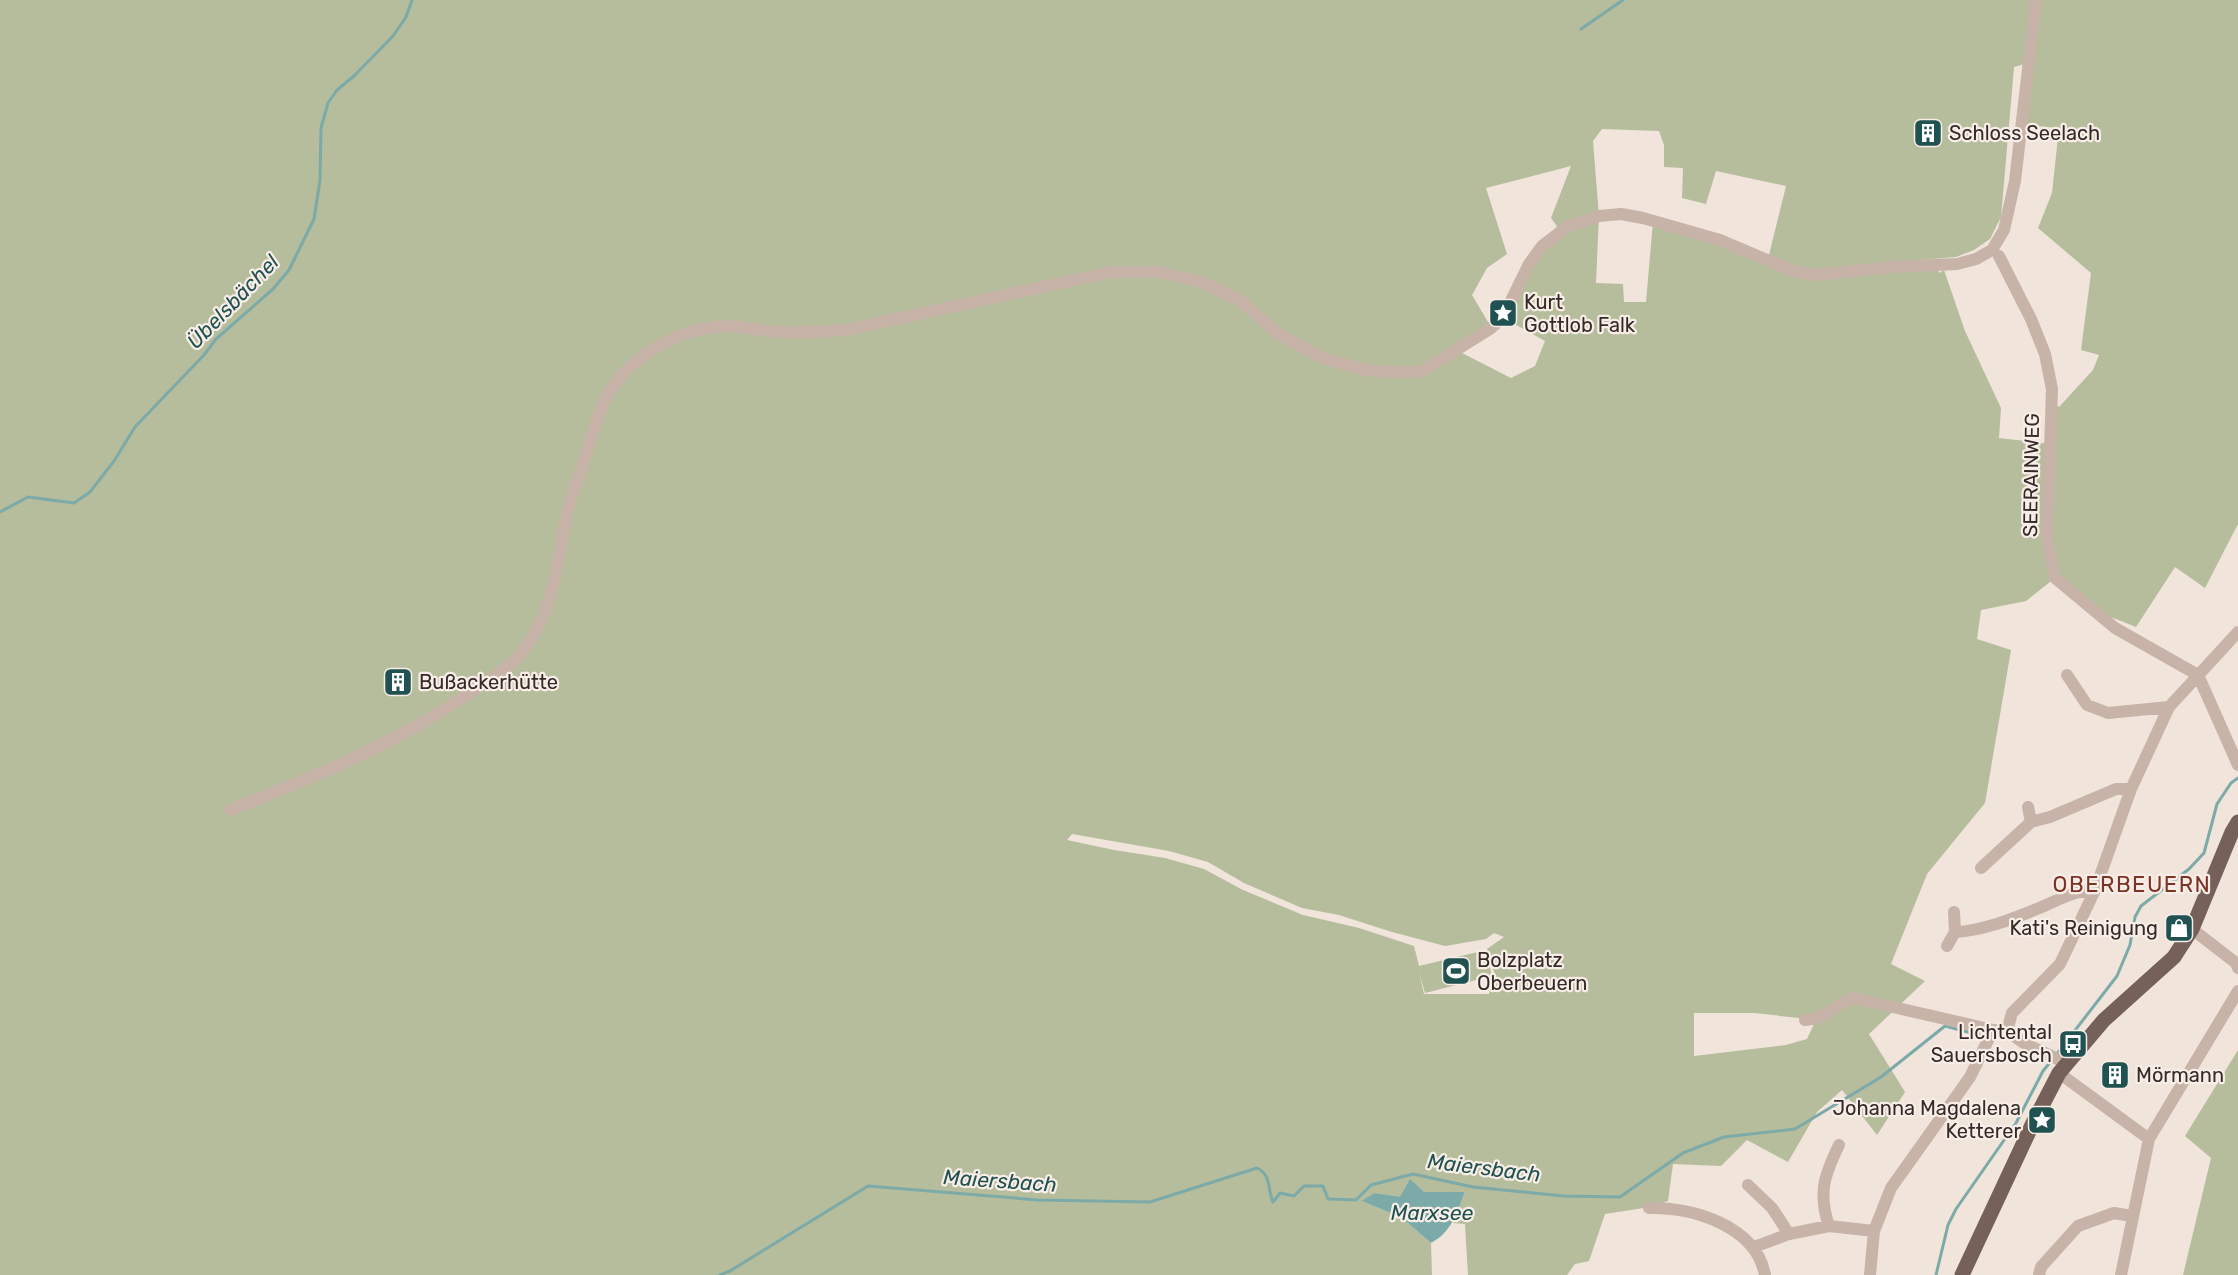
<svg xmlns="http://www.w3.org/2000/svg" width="2238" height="1275" viewBox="0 0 2238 1275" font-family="Rubik,sans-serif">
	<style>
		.green { fill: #b5bd9c; fill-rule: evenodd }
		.water { fill: #7caaa8 }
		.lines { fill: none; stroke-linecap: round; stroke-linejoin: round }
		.stream { stroke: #7caaa8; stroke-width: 3 }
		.minor { stroke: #c7b3a8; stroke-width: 12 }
		.major { stroke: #75605a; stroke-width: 15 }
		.labels { text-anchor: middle; stroke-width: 4.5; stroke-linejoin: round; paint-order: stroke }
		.poi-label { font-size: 20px; fill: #342a27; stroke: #f8eee7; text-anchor: start }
		.street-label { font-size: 20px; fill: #342a27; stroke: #f8eee7 }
		.water-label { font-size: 21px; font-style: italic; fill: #205251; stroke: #f8eee7 }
		.quarter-label { font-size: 22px; letter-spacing: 1.5px; fill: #7d3327; stroke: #f8eee7 }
	</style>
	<rect width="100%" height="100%" fill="#f0e4db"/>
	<path class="green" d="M 0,0 L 2238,0 L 2238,524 L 2205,588 L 2175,567 L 2136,627 L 2093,610 L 2055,578 L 2026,601 L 1981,610 L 1977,639 L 2011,650 L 1985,803 L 1927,874 L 1891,964 L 1925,981 L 1869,1034 L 1905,1092 L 1877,1135 L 1842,1090 L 1817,1112 L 1788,1162 L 1747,1140 L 1721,1166 L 1673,1164 L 1668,1201 L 1650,1207 L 1605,1214 L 1589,1261 L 1575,1264 L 1567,1275 L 1468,1275 L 1465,1224 L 1453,1223 L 1465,1192 L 1400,1198 L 1374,1193 L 1363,1201 L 1401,1217 L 1431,1243 L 1432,1275 L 0,1275 ZM 2031,62 L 2021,125 L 2059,128 L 2052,193 L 2038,228 L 2091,273 L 2081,350 L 2099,355 L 2093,370 L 2059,407 L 2052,402 L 2051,444 L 1999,438 L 2001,408 L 1965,331 L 1944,270 L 1939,273 L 1937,261 L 1798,277 L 1862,265 L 1956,257 L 1974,250 L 1990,239 L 2001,217 L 2014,67 ZM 1602,129 L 1659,131 L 1664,145 L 1664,167 L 1683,168 L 1682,198 L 1706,204 L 1716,171 L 1786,186 L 1768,259 L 1653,222 L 1646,302 L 1624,302 L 1623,284 L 1596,283 L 1599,216 L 1593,141 ZM 1571,166 L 1551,218 L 1557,226 L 1529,264 L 1509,306 L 1511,322 L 1545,341 L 1535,366 L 1511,378 L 1460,352 L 1491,327 L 1472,295 L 1487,268 L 1507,254 L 1486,188 ZM 1072,834 L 1169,851 L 1208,862 L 1244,883 L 1302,908 L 1339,915 L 1392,932 L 1445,946 L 1486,939 L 1494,933 L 1504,937 L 1487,949 L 1495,975 L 1489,994 L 1424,994 L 1419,972 L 1425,993 L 1492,976 L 1486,950 L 1419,966 L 1414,946 L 1359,928 L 1303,915 L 1243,890 L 1204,869 L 1165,858 L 1114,850 L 1067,840 ZM 1755,1013 L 1816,1020 L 1807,1039 L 1786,1045 L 1694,1056 L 1694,1013 Z
		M 2238,1050 L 2238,1275 L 2183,1275 L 2211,1158 L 2185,1136 Z"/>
	<path class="water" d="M 1410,1179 L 1424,1192 L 1465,1192 C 1457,1212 1452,1232 1431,1243 L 1401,1217 L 1362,1201 L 1374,1193 L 1400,1197 Z"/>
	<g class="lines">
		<path class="stream" d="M 1581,29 L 1623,0
			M 0,512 L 28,497 L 74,503 L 90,492 L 114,461 L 135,427 L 204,355 L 216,339 L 273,289 L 289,270 L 314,219 L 320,180 L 321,128 L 328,103 L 337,90 L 354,76 L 393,36 L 406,17 L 412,0
			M 2056,1055 L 2117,976 L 2130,945 L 2135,917 L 2141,906 L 2189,869 L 2204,853 L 2217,804 L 2231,783 L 2238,778
			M 720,1275 L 730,1271 L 868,1186 L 1038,1200 L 1150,1202 L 1257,1168 C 1272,1175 1267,1189 1273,1202 L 1280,1193 L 1294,1196 L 1304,1186 L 1323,1186 L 1328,1199 L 1356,1200 L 1371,1185 L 1413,1174 L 1473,1187 L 1563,1196 L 1620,1197 L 1683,1153 L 1724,1137 L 1795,1129 L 1881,1077 L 1945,1026 L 1987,1037
			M 1936,1275 L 1948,1225 L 1956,1209 L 2016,1123 L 2043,1071 L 2052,1060"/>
		<path class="minor" d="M 1999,256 L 2031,319 L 2045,354 L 2052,389 L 2047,541 L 2055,578 L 2115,628 L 2198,675 L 2238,765
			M 2067,675 L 2087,705 L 2108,713 L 2169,707
			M 230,810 C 315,777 402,741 477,688 C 490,679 506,670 517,658 C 555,614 556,567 567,514 C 571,495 579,477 585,458 C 591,441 595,423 602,407 C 618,367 662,338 702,329 C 731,322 751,330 779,332 C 803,333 827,332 851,329 L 1111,272 L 1159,272 L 1202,282 L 1241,301 L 1276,332 L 1320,357 L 1366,370 L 1397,372 L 1421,372 L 1490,329 L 1503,317 L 1529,264 L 1542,246 L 1568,226 L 1599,216 L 1621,214 L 1643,218 L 1720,240 L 1793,271 L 1816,275 L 1891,267 L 1957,264 L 1976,259 L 1992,250 L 2004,230 L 2015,181 L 2036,0
			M 2031,822 L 2050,817 L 2116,789 L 2131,789
			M 1981,868 L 2031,822 L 2028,807
			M 2192,929 L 2236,963 L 2238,968
			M 1955,932 C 1982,931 2012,919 2037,909 C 2057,901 2074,890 2095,890
			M 1947,946 L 1955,932 L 1954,912
			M 1805,1020 C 1825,1019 1836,1004 1854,998 L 1993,1030 L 2007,1031 L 2024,1043 L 2066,1063
			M 2007,1031 L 2012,1013 L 2060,964 L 2095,890 L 2131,789 L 2169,707 L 2238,632
			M 2059,1073 L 2149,1139
			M 1748,1185 L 1772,1208 L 1789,1234
			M 1649,1208 C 1693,1207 1756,1226 1765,1275
			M 1829,1226 C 1818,1193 1824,1176 1839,1145
			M 1754,1247 L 1789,1234 L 1829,1226 L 1874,1231
			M 1870,1275 L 1874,1231 L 1891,1188 L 1970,1077 L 1993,1030
			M 2039,1275 L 2041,1267 L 2078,1226 L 2114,1213 L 2132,1216
			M 2121,1275 L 2149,1139 L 2238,991"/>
		<path class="major" d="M 1962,1275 L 2033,1123 L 2059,1073 L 2104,1020 L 2174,957 L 2192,929 L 2232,832 L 2238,822"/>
	</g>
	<defs>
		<g id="building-square" transform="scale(1.5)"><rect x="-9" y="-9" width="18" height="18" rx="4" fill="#205251" stroke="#f8eee7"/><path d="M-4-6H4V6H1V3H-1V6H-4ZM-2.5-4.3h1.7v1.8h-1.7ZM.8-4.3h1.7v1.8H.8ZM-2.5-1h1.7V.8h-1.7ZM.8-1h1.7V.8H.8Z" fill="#fff"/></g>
		<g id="sight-square" transform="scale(1.5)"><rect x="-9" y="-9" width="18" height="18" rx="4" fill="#205251" stroke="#f8eee7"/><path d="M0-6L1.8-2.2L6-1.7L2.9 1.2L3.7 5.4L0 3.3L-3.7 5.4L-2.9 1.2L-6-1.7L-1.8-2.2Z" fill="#fff"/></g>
		<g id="shop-square" transform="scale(1.5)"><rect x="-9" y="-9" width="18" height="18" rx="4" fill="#205251" stroke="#f8eee7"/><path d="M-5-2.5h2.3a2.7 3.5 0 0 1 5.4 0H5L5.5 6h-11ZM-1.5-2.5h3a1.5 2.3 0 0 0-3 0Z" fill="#fff"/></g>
		<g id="stadium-square" transform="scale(1.5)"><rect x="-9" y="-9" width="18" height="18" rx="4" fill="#205251" stroke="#f8eee7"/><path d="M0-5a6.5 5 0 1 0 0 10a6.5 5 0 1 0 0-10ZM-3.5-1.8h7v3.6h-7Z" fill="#fff"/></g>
		<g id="bus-square" transform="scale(1.5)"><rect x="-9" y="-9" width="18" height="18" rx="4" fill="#205251" stroke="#f8eee7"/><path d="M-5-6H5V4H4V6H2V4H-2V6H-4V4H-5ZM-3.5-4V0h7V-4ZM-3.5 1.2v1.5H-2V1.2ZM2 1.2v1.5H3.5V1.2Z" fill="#fff"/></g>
	</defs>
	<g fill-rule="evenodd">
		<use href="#building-square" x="1928" y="133"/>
		<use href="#sight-square" x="1503" y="313"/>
		<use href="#building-square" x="398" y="682"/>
		<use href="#shop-square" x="2179" y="928"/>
		<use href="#stadium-square" x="1456" y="971"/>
		<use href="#bus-square" x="2073" y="1044"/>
		<use href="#building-square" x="2115" y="1075"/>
		<use href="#sight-square" x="2042" y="1120"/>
	</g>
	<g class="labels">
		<g class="poi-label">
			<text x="1949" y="140">Schloss Seelach</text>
			<text x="1524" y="309">Kurt<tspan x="1524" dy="23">Gottlob Falk</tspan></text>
			<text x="419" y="689">Bußackerhütte</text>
			<text x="2158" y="935" text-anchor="end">Kati's Reinigung</text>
			<text x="1477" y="967">Bolzplatz<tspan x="1477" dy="23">Oberbeuern</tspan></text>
			<text x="2052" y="1039" text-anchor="end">Lichtental<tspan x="2052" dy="23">Sauersbosch</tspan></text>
			<text x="2136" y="1082">Mörmann</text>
			<text x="2021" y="1115" text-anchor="end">Johanna Magdalena<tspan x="2021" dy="23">Ketterer</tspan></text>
		</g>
		<g class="street-label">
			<text transform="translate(2031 475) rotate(-89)" y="7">SEERAINWEG</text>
		</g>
		<g class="water-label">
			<text transform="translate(233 302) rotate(-46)" y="7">Übelsbächel</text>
			<text transform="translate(1484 1168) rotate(7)" y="7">Maiersbach</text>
			<text transform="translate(1000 1181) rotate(4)" y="7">Maiersbach</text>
			<text x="1432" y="1220">Marxsee</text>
		</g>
		<g class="quarter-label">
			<text x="2132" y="892">OBERBEUERN</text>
		</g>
	</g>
</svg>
